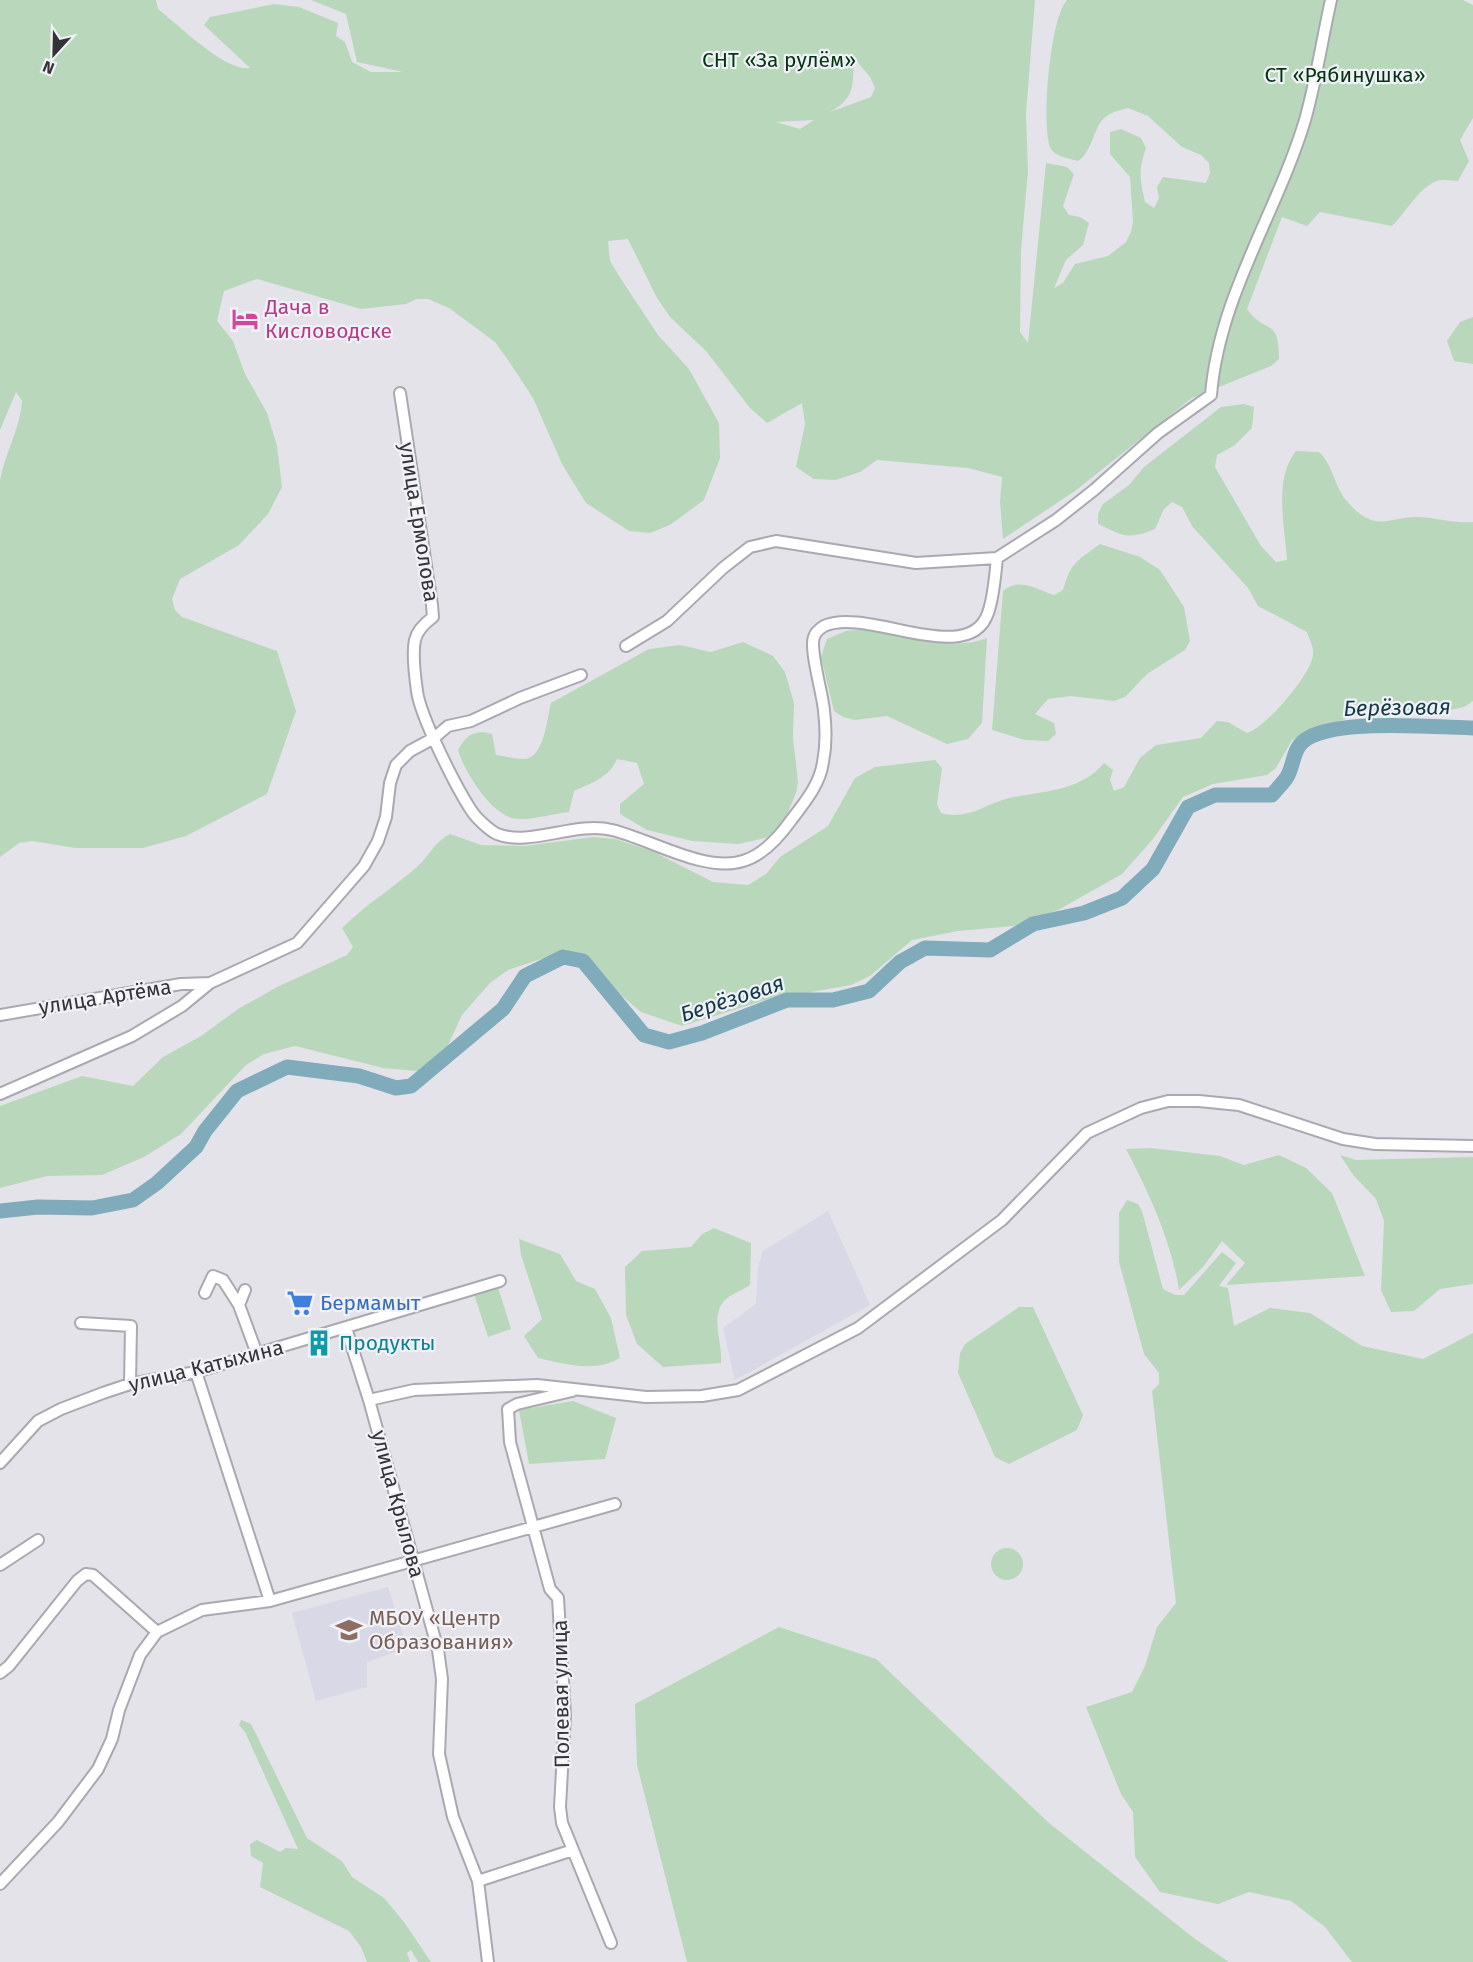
<svg xmlns="http://www.w3.org/2000/svg" width="1473" height="1962" viewBox="0 0 1473 1962" font-family="'Fira Sans',sans-serif">
	<style>
		.built { fill: #d8d8e6 }
		.green { fill: #b9d8bb; fill-rule: evenodd }
		.lines { fill: none; stroke-linecap: round; stroke-linejoin: round }
		.river { stroke: #80abba; stroke-width: 15 }
		.minor-casing { stroke: #a9a9b0; stroke-width: 14 }
		.minor { stroke: #fff; stroke-width: 10 }
		.labels { text-anchor: middle; stroke-width: 4.5; stroke-linejoin: round; paint-order: stroke }
		.park-label { font-size: 21px; fill: #053510; stroke: #f1f1f8 }
		.hotel-label { font-size: 21px; fill: #b23c85; stroke: #f1f1f8; text-anchor: start }
		.street-label { font-size: 21px; fill: #343437; stroke: #f1f1f8 }
		.shop-label { font-size: 21px; fill: #366cbe; stroke: #f1f1f8; text-anchor: start }
		.culture-label { font-size: 21px; fill: #0d838f; stroke: #f1f1f8; text-anchor: start }
		.education-label { font-size: 21px; fill: #785e54; stroke: #f1f1f8; text-anchor: start }
		.water-label { font-size: 22px; font-style: italic; fill: #123a46; stroke: #f1f1f8 }
	</style>
	<rect width="100%" height="100%" fill="#e4e3ea"/>
	<path class="built" d="M 828,1211 L 870,1305 L 735,1380 L 723,1328 L 756,1304 L 758,1267 L 763,1251 Z
		M 388,1587 L 407,1648 L 367,1662 L 367,1687 L 316,1701 L 292,1613 Z"/>
	<path class="green" d="M 0,0 L 156,0 L 158,9 C 179,25 225,72 250,68 L 204,25 L 210,17 L 274,4 L 299,7 L 338,23 L 336,36 L 345,42 L 352,62 L 371,72 L 403,72 L 357,62 L 346,14 L 311,0 L 1035,0 L 1026,114 L 1028,171 L 1021,250 L 1020,332 L 1028,343 L 1046,163 L 1067,167 L 1074,174 L 1063,206 L 1069,215 L 1080,217 L 1089,223 L 1083,245 L 1066,260 L 1054,288 L 1063,283 L 1075,264 L 1108,256 L 1126,242 L 1131,232 L 1133,222 L 1130,177 L 1110,154 L 1110,132 L 1121,129 L 1141,138 L 1146,148 C 1138,171 1140,179 1145,202 L 1154,208 L 1159,198 L 1157,187 L 1163,177 L 1206,183 L 1210,173 L 1209,163 L 1201,155 L 1182,147 L 1148,116 L 1128,108 C 1122,110 1115,111 1110,114 C 1092,123 1095,150 1078,161 C 1069,158 1054,157 1050,147 C 1041,125 1050,17 1067,0 L 1463,0 L 1473,5 L 1473,118 L 1460,140 L 1469,161 L 1458,181 C 1452,181 1443,179 1437,181 C 1420,186 1405,214 1392,226 L 1320,212 L 1307,226 L 1282,217 L 1247,309 C 1265,335 1279,316 1279,359 L 1271,366 L 1192,398 L 1075,491 L 1003,539 L 1000,502 L 1002,477 L 968,468 L 877,460 L 860,472 L 836,480 L 814,479 L 796,467 L 805,424 L 802,403 L 767,423 L 750,408 L 706,351 L 670,317 L 657,298 L 628,239 L 608,241 L 610,261 L 621,279 L 658,335 L 689,369 L 719,423 L 720,458 L 704,500 L 670,525 L 650,533 L 629,531 L 586,503 L 562,464 L 533,398 L 508,360 L 495,342 L 449,308 L 428,299 L 416,299 L 406,304 L 361,309 L 257,279 L 224,291 L 217,321 L 233,341 L 245,374 L 267,413 L 277,446 L 282,487 L 268,514 L 239,545 L 180,579 L 172,599 L 175,610 L 182,617 L 277,651 L 296,711 L 267,794 L 186,836 L 143,848 L 76,848 L 32,841 L 19,843 L 0,857 L 0,482 C 4,454 20,430 22,401 L 16,392 L 0,430 ZM 854,58 L 870,77 L 875,88 L 871,97 L 830,112 C 857,97 852,83 854,58 ZM 814,120 L 800,129 L 776,122 Z
		M 1473,317 L 1473,364 L 1454,361 L 1447,341 L 1460,322 Z
		M 1244,404 L 1254,407 L 1252,428 L 1235,445 L 1217,455 L 1215,467 L 1261,546 L 1276,562 L 1287,560 C 1285,527 1273,479 1296,451 L 1319,452 C 1333,465 1334,485 1346,500 C 1352,508 1365,520 1376,521 C 1387,523 1401,517 1413,517 C 1433,516 1452,524 1473,522 L 1473,701 L 1464,707 L 1432,714 L 1386,713 L 1353,716 L 1292,740 L 1276,768 L 1267,775 L 1213,784 L 1183,797 L 1153,839 L 1122,874 L 1058,910 L 1014,926 L 958,931 L 912,940 L 870,976 L 851,985 L 766,1000 L 682,1026 L 641,1012 L 616,991 L 589,960 L 570,952 L 559,953 L 508,970 L 490,983 L 462,1015 L 444,1054 L 417,1071 L 383,1068 L 295,1046 L 264,1054 L 246,1065 L 181,1134 L 144,1157 L 102,1175 L 47,1176 L 0,1188 L 0,1106 L 82,1076 L 133,1086 L 163,1057 L 201,1036 L 238,1009 L 279,986 L 347,955 L 353,947 L 342,928 C 365,905 393,888 418,866 C 430,855 435,841 450,834 L 481,845 L 525,846 L 593,837 L 615,839 L 652,851 L 713,882 L 748,885 L 766,874 L 780,857 L 828,826 L 855,778 L 875,767 L 935,760 L 942,768 L 937,804 L 941,813 C 967,821 985,804 1009,798 C 1042,791 1080,792 1104,763 L 1113,770 L 1110,780 L 1114,791 L 1124,787 L 1140,758 L 1156,745 L 1201,738 L 1217,721 L 1228,722 L 1247,733 C 1266,727 1311,675 1313,655 C 1314,647 1309,639 1307,632 L 1258,606 L 1248,588 L 1192,526 L 1182,507 L 1172,502 L 1164,509 L 1155,529 C 1128,540 1123,536 1098,524 L 1098,514 L 1103,504 L 1129,485 L 1144,467 L 1221,407 Z
		M 1100,544 L 1140,557 L 1160,570 L 1184,607 L 1190,641 L 1185,650 L 1147,674 L 1125,697 L 1114,701 L 1071,696 L 1048,699 L 1035,714 L 1054,723 L 1056,734 L 1048,741 L 1025,740 L 992,730 L 1003,591 C 1019,577 1036,589 1054,595 L 1063,590 C 1071,562 1077,561 1100,544 Z
		M 868,629 C 904,635 952,652 987,638 L 982,723 L 968,739 L 947,744 L 887,716 L 855,720 L 843,717 L 834,711 L 821,657 L 827,639 L 846,631 Z
		M 743,642 L 773,656 L 785,672 L 794,703 L 793,738 L 798,782 L 796,793 L 784,822 L 770,837 L 738,844 L 692,841 L 647,830 L 620,814 L 620,804 L 644,784 L 637,763 L 617,759 C 609,778 591,783 574,791 L 569,812 C 552,814 533,820 517,819 C 492,817 464,771 458,750 C 466,735 475,729 492,734 L 496,755 C 505,756 515,759 524,759 C 544,759 547,718 551,703 L 649,649 L 680,645 L 711,652 Z
		M 1151,1148 L 1220,1156 L 1244,1165 L 1279,1155 L 1306,1168 L 1332,1193 L 1365,1276 L 1226,1285 L 1245,1263 L 1222,1241 L 1203,1267 L 1179,1290 C 1171,1240 1149,1193 1126,1149 Z
		M 1340,1155 L 1356,1160 L 1473,1157 L 1473,1284 L 1440,1289 L 1414,1311 L 1391,1312 L 1381,1290 L 1384,1221 L 1376,1199 L 1354,1176 Z
		M 1127,1200 L 1138,1204 L 1142,1211 L 1163,1289 L 1175,1295 L 1184,1295 L 1222,1252 L 1236,1263 L 1219,1286 L 1228,1288 L 1234,1326 L 1270,1308 L 1310,1313 L 1362,1346 L 1423,1359 L 1473,1333 L 1473,1962 L 1352,1962 L 1325,1927 L 1291,1901 L 1249,1892 L 1218,1904 L 1160,1892 L 1135,1857 L 1133,1812 L 1121,1794 L 1086,1707 L 1132,1692 L 1145,1666 L 1157,1627 L 1176,1603 L 1152,1391 L 1159,1384 L 1159,1373 L 1144,1354 L 1119,1262 L 1119,1213 Z
		M 714,1228 L 751,1243 L 750,1285 C 743,1290 730,1294 724,1301 C 710,1318 723,1343 721,1363 L 663,1367 L 637,1344 L 626,1315 L 625,1267 L 642,1251 L 691,1247 L 702,1234 Z
		M 519,1239 L 560,1254 L 576,1281 L 595,1289 L 611,1318 L 620,1358 C 594,1373 566,1364 538,1358 L 524,1336 L 542,1319 L 521,1255 Z
		M 498,1287 L 511,1329 L 488,1337 L 474,1294 Z
		M 1019,1307 L 1033,1307 L 1083,1415 L 1077,1430 L 1009,1464 L 995,1457 L 958,1373 L 960,1353 L 965,1344 Z
		M 573,1401 L 616,1418 L 605,1459 L 529,1464 L 519,1410 Z
		M991 1564a16 16 0 1 1 32 0a16 16 0 1 1-32 0Z
		M 779,1627 L 876,1659 L 1049,1823 L 1195,1939 L 1229,1962 L 687,1962 L 637,1765 L 635,1704 Z
		M 241,1720 L 251,1724 L 307,1838 L 342,1861 L 352,1877 L 384,1898 L 404,1922 L 431,1962 L 418,1962 L 411,1950 L 407,1953 L 410,1962 L 367,1962 L 361,1947 L 349,1931 L 260,1887 L 263,1863 L 251,1856 L 250,1844 L 257,1840 L 280,1852 L 286,1848 L 298,1849 L 245,1732 L 239,1725 Z"/>
	<g class="lines">
		<path class="river" d="M 0,1211 L 38,1207 L 92,1208 L 133,1200 L 157,1183 L 196,1147 L 205,1131 L 237,1091 L 287,1067 L 359,1076 L 396,1088 L 411,1086 L 503,1009 L 525,976 L 563,957 L 583,961 L 644,1035 L 669,1042 L 702,1033 L 787,1000 L 833,1000 L 869,991 L 900,962 L 925,948 L 990,950 L 1033,924 L 1084,913 L 1122,898 L 1153,869 L 1188,807 L 1215,795 L 1272,795 C 1277,789 1283,783 1287,777 C 1295,763 1292,747 1308,738 C 1341,719 1434,727 1473,728"/>
		<g class="minor-casing">
			<path id="minor" d="M 400,393 L 432,605 L 433,617 C 425,623 417,630 415,640 C 412,654 415,677 417,691 C 420,716 456,787 471,810 C 476,818 489,830 497,834 C 530,847 575,821 612,830 C 650,839 705,873 743,861 C 764,855 780,836 792,819 C 805,802 820,784 823,762 C 826,747 826,727 824,711 C 823,695 809,649 814,637 C 815,633 821,628 824,626 C 866,606 969,669 988,613 C 994,596 995,576 997,558
				M 626,646 L 667,621 L 723,568 L 750,547 L 776,541 L 916,563 L 997,558 L 1056,520 L 1094,490 L 1158,433 L 1211,395 C 1219,296 1277,213 1305,120 C 1316,81 1322,40 1331,0
				M 0,1015 L 181,984 L 210,983
				M 0,1094 L 132,1036 L 182,1006 L 210,983 L 297,943 L 364,866 L 378,841 L 386,817 L 390,783 L 396,765 L 410,751 L 434,738 L 448,726 L 471,721 L 520,698 L 581,675
				M 245,1290 L 239,1305 L 257,1354
				M 205,1293 L 213,1276 L 223,1280 L 239,1305
				M 81,1323 L 131,1326 L 130,1384
				M 346,1328 L 369,1400 L 438,1650 L 442,1679 L 439,1754 L 453,1817 L 478,1881 L 488,1962
				M 196,1372 L 270,1601
				M 572,1391 L 517,1404 L 508,1409 L 510,1442 L 550,1589 L 558,1598 L 565,1715 L 560,1807 L 562,1823 L 611,1943
				M 369,1400 L 414,1390 L 537,1385 L 646,1397 L 702,1396 L 738,1390 L 858,1328 L 1002,1220 L 1087,1133 L 1141,1108 L 1168,1101 L 1199,1101 L 1239,1105 L 1343,1139 L 1375,1144 L 1473,1146
				M 0,1463 L 38,1421 L 61,1409 L 103,1393 L 130,1384 L 196,1372 L 500,1281
				M 0,1565 L 38,1540
				M 0,1673 L 9,1666 L 77,1581 L 86,1574 L 93,1575 L 157,1632
				M 478,1881 L 573,1850
				M 0,1884 L 58,1822 L 98,1769 L 112,1739 L 119,1710 L 140,1655 L 157,1632 L 202,1610 L 270,1601 L 615,1504"/>
		</g>
		<use href="#minor" class="minor"/>
	</g>
	<defs>
		<g id="hotel-bare" transform="scale(2.07)"><path d="M-6-4.5h1.5V1H6V5H4.5V3h-9V5H-6ZM-4 0a1.8 1.8 0 1 1 3.6 0ZM.5 0V-2.5h3Q6-2.5 6 0Z" fill="#d1479c" stroke="#f1f1f8" stroke-width="2.5" paint-order="stroke"/></g>
		<g id="supermarket-bare" transform="scale(2.07)"><path d="M-6-5.5h2.5l.6 2H6L4.5 2H-2.5L-4.4-4H-6ZM-1.5 3.2a1.3 1.3 0 1 0 .1 0ZM3 3.2a1.3 1.3 0 1 0 .1 0Z" fill="#3f7fe0" stroke="#f1f1f8" stroke-width="2.5" paint-order="stroke"/></g>
		<g id="building-bare" transform="scale(2.07)"><path d="M-4-6H4V6H1V3H-1V6H-4ZM-2.5-4.3h1.7v1.8h-1.7ZM.8-4.3h1.7v1.8H.8ZM-2.5-1h1.7V.8h-1.7ZM.8-1h1.7V.8H.8Z" fill="#0f9aa8" stroke="#f1f1f8" stroke-width="2.5" paint-order="stroke"/></g>
		<g id="university-bare" transform="scale(2.07)"><path d="M0-5L7-2L0 1L-7-2ZM-4 1L0 2.5L4 1V4Q0 6-4 4Z" fill="#8d6e63" stroke="#f1f1f8" stroke-width="2.5" paint-order="stroke"/></g>
	</defs>
	<g fill-rule="evenodd">
		<use href="#hotel-bare" x="245" y="319"/>
		<use href="#supermarket-bare" x="300" y="1303"/>
		<use href="#building-bare" x="319" y="1343"/>
		<use href="#university-bare" x="349" y="1630"/>
	</g>
	<g class="labels">
		<g class="park-label">
			<text x="779" y="67">СНТ «За рулём»</text>
			<text x="1345" y="82">СТ «Рябинушка»</text>
		</g>
		<g class="hotel-label">
			<text x="265" y="314">Дача в<tspan x="265" dy="24">Кисловодске</tspan></text>
		</g>
		<g class="street-label">
			<text transform="translate(419 522) rotate(81)" y="7">улица Ермолова</text>
			<text transform="translate(105 997) rotate(-9)" y="7">улица Артёма</text>
			<text transform="translate(206 1366) rotate(-14)" y="7">улица Катыхина</text>
			<text transform="translate(398 1504) rotate(75)" y="7">улица Крылова</text>
			<text transform="translate(561 1694) rotate(-91)" y="7">Полевая улица</text>
		</g>
		<g class="shop-label">
			<text x="320" y="1310">Бермамыт</text>
		</g>
		<g class="culture-label">
			<text x="339" y="1350">Продукты</text>
		</g>
		<g class="education-label">
			<text x="369" y="1625">МБОУ «Центр<tspan x="369" dy="24">Образования»</tspan></text>
		</g>
		<g class="water-label">
			<text transform="translate(1397 707) rotate(-1)" y="8">Берёзовая</text>
			<text transform="translate(732 998) rotate(-18)" y="8">Берёзовая</text>
		</g>
	</g>
	<g transform="translate(54 54) rotate(202)" stroke="#f1f1f8" stroke-width="4.5" paint-order="stroke">
	<path d="M0-4.5L10 22L0 15L-10 22Z" fill="#343437"/>
	<text y="-9" font-size="16" font-weight="bold" text-anchor="middle" fill="#343437">N</text>
	</g>
</svg>
